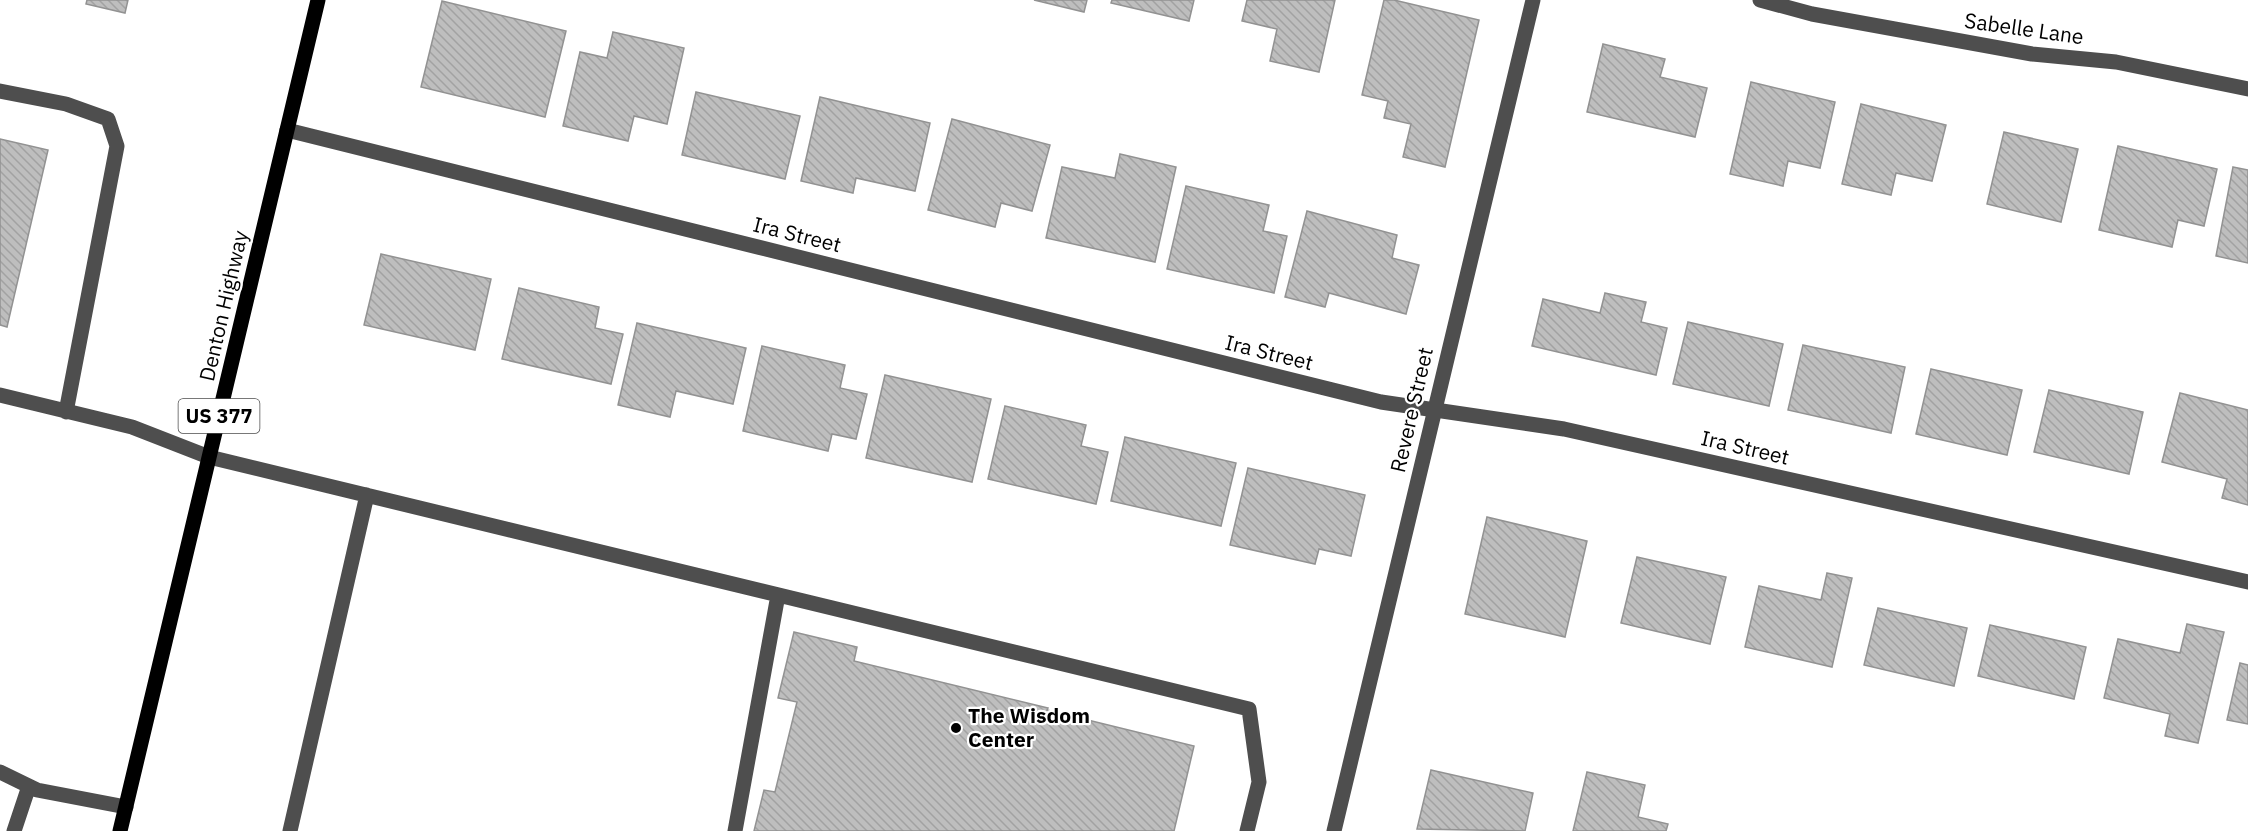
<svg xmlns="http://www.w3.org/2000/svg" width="2248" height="831" viewBox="0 0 2248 831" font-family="'IBM Plex Sans',sans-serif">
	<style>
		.building { fill: url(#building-back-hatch); stroke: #929292; stroke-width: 1.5 }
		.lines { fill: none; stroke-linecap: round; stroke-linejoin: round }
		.minor { stroke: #4e4e4e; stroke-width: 15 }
		.major { stroke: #000; stroke-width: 15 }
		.poi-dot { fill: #000; stroke: #fff; stroke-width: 2 }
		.labels { text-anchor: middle; stroke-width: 4.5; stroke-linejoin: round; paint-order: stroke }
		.shield { fill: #fff; stroke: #4c4c4c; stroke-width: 1.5 }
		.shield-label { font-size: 20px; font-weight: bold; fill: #000 }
		.street-label { font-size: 21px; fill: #000; stroke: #fff }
		.poi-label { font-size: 21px; font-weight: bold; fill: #000; stroke: #fff; text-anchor: start }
	</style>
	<defs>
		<pattern id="building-back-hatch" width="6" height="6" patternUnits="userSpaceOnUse" patternTransform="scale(1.5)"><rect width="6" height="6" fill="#bebebe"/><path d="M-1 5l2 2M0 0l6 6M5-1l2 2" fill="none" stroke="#a2a2a2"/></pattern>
	</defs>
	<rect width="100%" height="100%" fill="#fff"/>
	<path class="building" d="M 87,0 L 128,0 L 125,13 L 86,4 Z
		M 1034,0 L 1087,0 L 1084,12 Z
		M 1112,0 L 1194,0 L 1189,21 L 1111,3 Z
		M 1247,0 L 1335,0 L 1319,72 L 1270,61 L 1277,29 L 1242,21 Z
		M 1384,0 L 1394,0 L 1479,20 L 1445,167 L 1403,157 L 1411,124 L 1384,118 L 1388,101 L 1362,95 Z
		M 442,1 L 566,31 L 545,117 L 421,87 Z
		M 613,32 L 684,48 L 667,124 L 634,116 L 628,141 L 563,126 L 580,52 L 607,58 Z
		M 1603,44 L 1665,59 L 1660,77 L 1707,88 L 1695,137 L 1587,112 Z
		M 1751,82 L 1835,102 L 1820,168 L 1788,161 L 1783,186 L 1730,174 Z
		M 696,92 L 800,116 L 785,179 L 682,155 Z
		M 820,97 L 930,123 L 915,191 L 856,178 L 853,193 L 801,181 Z
		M 1861,104 L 1946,125 L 1932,181 L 1896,173 L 1891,195 L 1842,184 Z
		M 952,119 L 1050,145 L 1032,211 L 1001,203 L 995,227 L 928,210 Z
		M 2004,132 L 2078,149 L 2061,222 L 1987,204 Z
		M 0,139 L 48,150 L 7,327 L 0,325 Z
		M 2118,146 L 2217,169 L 2204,226 L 2178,220 L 2172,247 L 2099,230 Z
		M 1120,154 L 1176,167 L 1155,262 L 1046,238 L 1062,167 L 1115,178 Z
		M 2233,167 L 2248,170 L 2248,263 L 2216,256 Z
		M 1186,186 L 1269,205 L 1263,231 L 1287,236 L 1274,293 L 1167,269 Z
		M 1307,211 L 1397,235 L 1392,258 L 1419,265 L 1406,314 L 1329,293 L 1325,307 L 1285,297 Z
		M 381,254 L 491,279 L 475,350 L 364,325 Z
		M 519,288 L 599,307 L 595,328 L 623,334 L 611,384 L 502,359 Z
		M 1605,293 L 1646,302 L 1641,322 L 1667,328 L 1656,375 L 1532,346 L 1543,299 L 1600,313 Z
		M 1688,322 L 1783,344 L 1769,406 L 1673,384 Z
		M 637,323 L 746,348 L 733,404 L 676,391 L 670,417 L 618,405 Z
		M 1803,345 L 1905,367 L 1891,433 L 1788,410 Z
		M 762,346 L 845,365 L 840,388 L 867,394 L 856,439 L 832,434 L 828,451 L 743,431 Z
		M 1931,369 L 2022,390 L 2007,455 L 1916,434 Z
		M 885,375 L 991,399 L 972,482 L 866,458 Z
		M 2049,390 L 2143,412 L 2129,474 L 2034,452 Z
		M 2180,393 L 2248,410 L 2248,505 L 2222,498 L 2227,479 L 2162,462 Z
		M 1005,406 L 1086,425 L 1081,446 L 1108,452 L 1096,504 L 988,479 Z
		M 1125,437 L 1236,463 L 1221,526 L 1111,501 Z
		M 1248,468 L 1365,495 L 1351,556 L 1319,549 L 1315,564 L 1230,545 Z
		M 1487,517 L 1587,541 L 1565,637 L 1465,614 Z
		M 1637,557 L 1726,577 L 1710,644 L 1621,623 Z
		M 1827,573 L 1852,578 L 1832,667 L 1745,647 L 1759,586 L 1821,600 Z
		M 1878,608 L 1967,628 L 1954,686 L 1864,665 Z
		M 2187,624 L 2224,632 L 2198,743 L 2165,736 L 2170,714 L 2104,698 L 2118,639 L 2180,653 Z
		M 1990,625 L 2086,647 L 2074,699 L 1978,676 Z
		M 794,632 L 857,647 L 854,661 L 1048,708 L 1047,710 L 1194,746 L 1174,831 L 754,831 L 764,790 L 775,792 L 797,702 L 778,698 Z
		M 2240,663 L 2248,665 L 2248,724 L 2227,720 Z
		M 1431,770 L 1533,793 L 1525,831 L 1417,829 Z
		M 1587,772 L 1645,785 L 1638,817 L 1668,824 L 1666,831 L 1573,831 Z"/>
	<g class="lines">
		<path class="minor" d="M 1760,0 L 1812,14 L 2032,54 L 2116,62 L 2248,89
			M 0,91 L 66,104 L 108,119 L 117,146 L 66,412
			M 287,130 L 1381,402 L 1564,429 L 2248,582
			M 0,395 L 132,427 L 209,457 L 1249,709 L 1259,782 L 1247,831
			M 0,772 L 37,790 L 126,807
			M 14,831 L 29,786
			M 290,831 L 367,495
			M 735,831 L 778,595
			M 1334,831 L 1533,0"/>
		<path class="major" d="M 120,831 L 318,0"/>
	</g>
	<circle class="poi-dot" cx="956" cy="728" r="6"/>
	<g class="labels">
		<rect class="shield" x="178.5" y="399" width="81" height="34" rx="4.5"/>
		<g class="shield-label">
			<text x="219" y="423">US 377</text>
		</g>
		<g class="street-label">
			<text transform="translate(2024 29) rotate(8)" y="7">Sabelle Lane</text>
			<text transform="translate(797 235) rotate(14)" y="7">Ira Street</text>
			<text transform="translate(224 306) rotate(-77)" y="7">Denton Highway</text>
			<text transform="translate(1269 353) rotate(14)" y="7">Ira Street</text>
			<text transform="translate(1412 410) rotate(-77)" y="7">Revere Street</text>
			<text transform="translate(1745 448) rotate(13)" y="7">Ira Street</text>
		</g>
		<g class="poi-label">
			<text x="968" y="723">The Wisdom<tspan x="968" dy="24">Center</tspan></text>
		</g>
	</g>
</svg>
